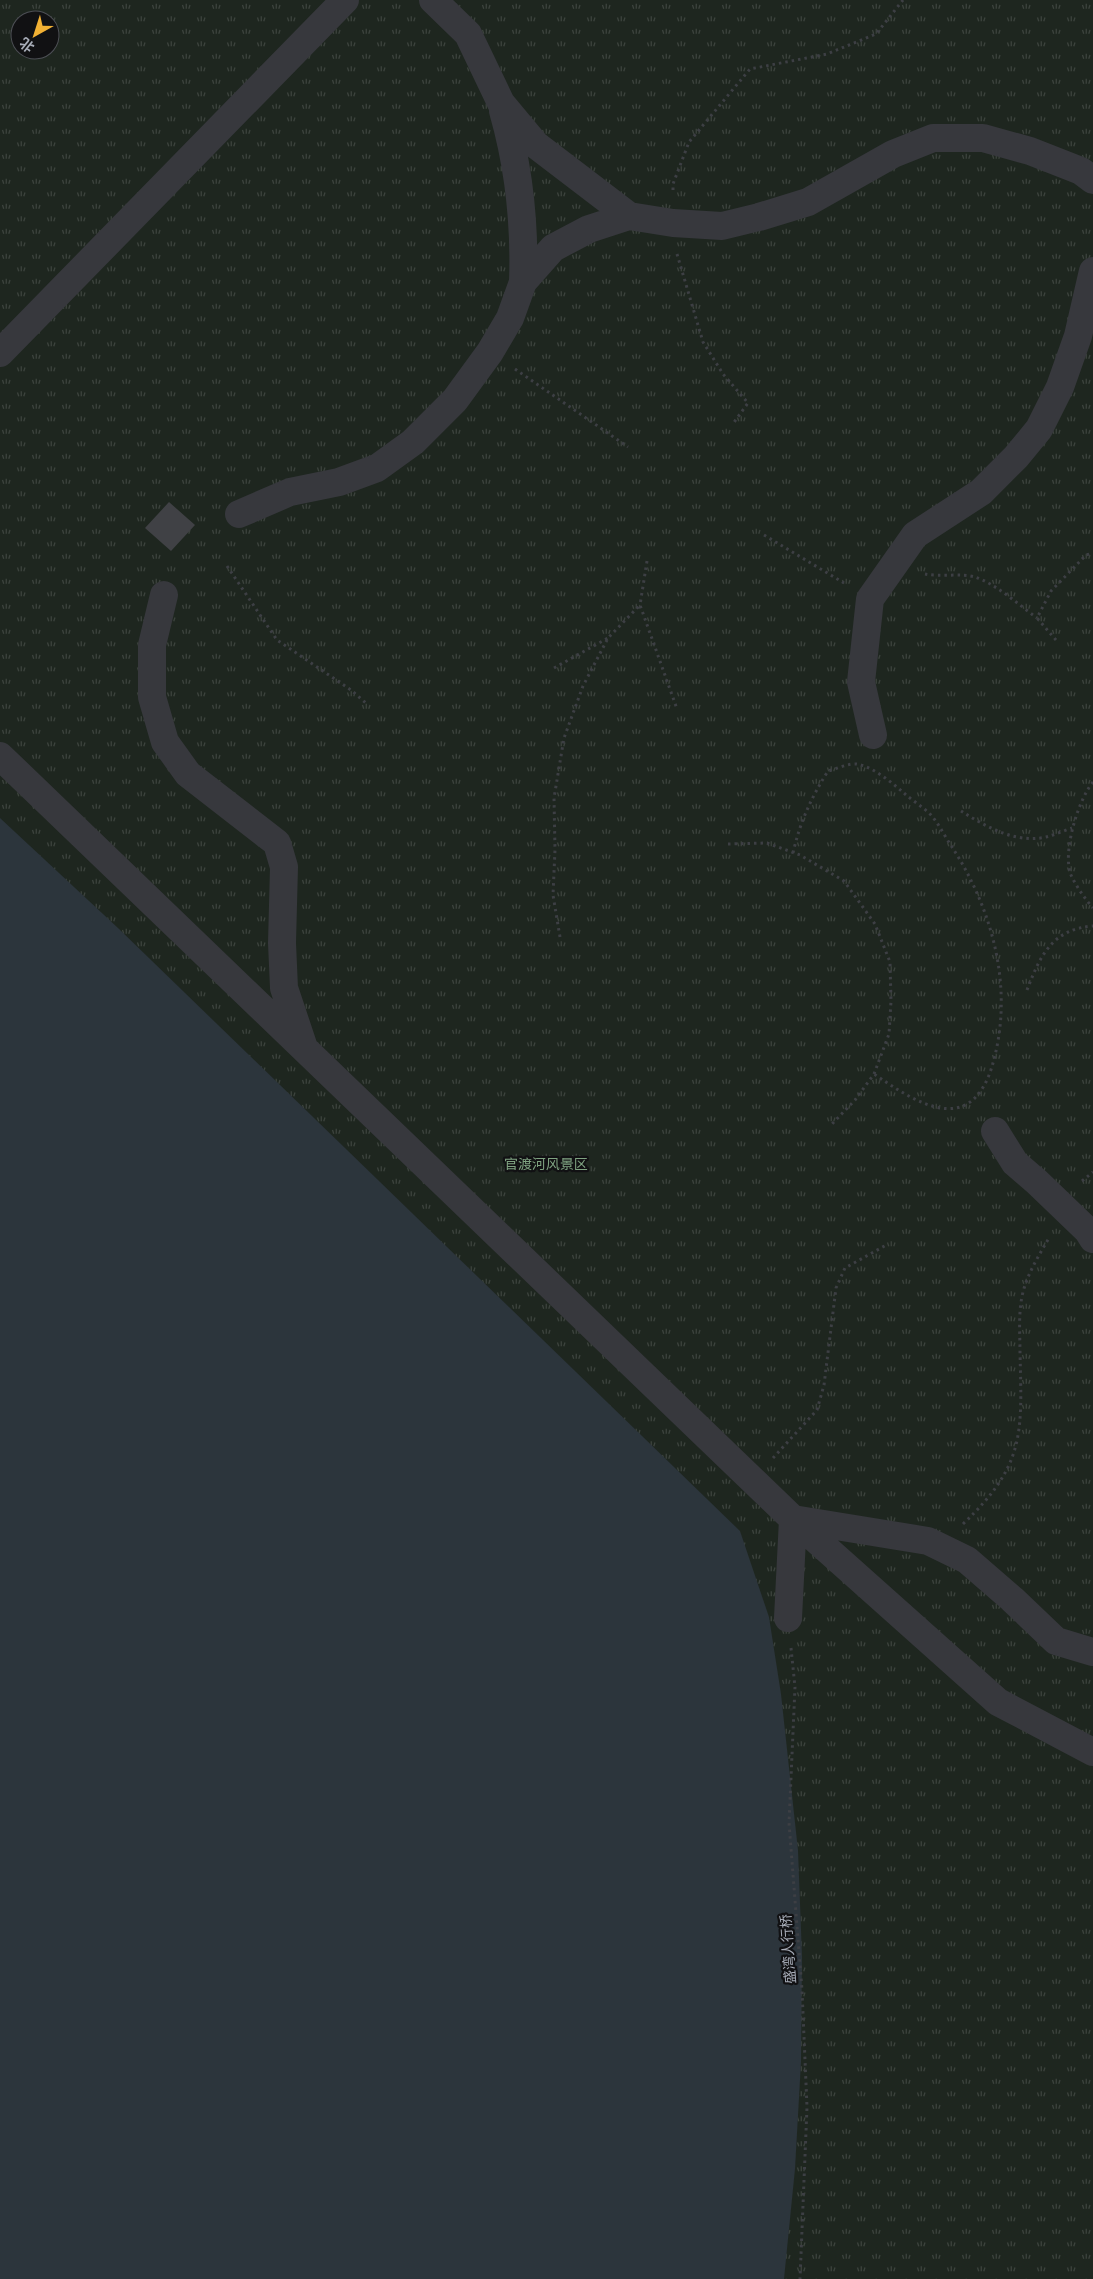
<svg xmlns="http://www.w3.org/2000/svg" width="1093" height="2279" viewBox="0 0 1093 2279" font-family="Mulish,'Noto Sans SC',sans-serif">
	<style>
		.park { fill: url(#park-tufts); fill-rule: evenodd }
		.water { fill: #2c353c }
		.building { fill: #404145 }
		.lines { fill: none; stroke-linecap: round; stroke-linejoin: round }
		.path { stroke: #3d3f44; stroke-width: 3; stroke-dasharray: 2.5 4; stroke-linecap: butt }
		.minor { stroke: #37383d; stroke-width: 28 }
		.labels { text-anchor: middle; stroke-width: 4.5; stroke-linejoin: round; paint-order: stroke }
		.park-label { font-size: 14px; fill: #7fa381; stroke: #111113 }
		.street-label { font-size: 14px; fill: #a8adb8; stroke: #111113 }
	</style>
	<defs>
		<pattern id="park-tufts" width="24" height="20" patternUnits="userSpaceOnUse" patternTransform="scale(1.25)"><rect width="24" height="20" fill="#1e261f"/><path d="M3 7l-1-3M5 7V3M7 7l1-3M15 17l-1-3M17 17v-4M19 17l1-3" fill="none" stroke="#3c433d"/></pattern>
	</defs>
	<rect width="100%" height="100%" fill="#161618"/>
	<path class="park" d="M 0,0 L 1093,0 L 1093,2279 L 0,2279 ZM 20,20 L 50,20 L 50,50 L 20,50 Z"/>
	<path class="water" d="M 0,818 L 118,928 L 740,1531 L 769,1617 L 781,1694 L 798,1850 L 802,1956 L 801,2062 L 795,2169 L 784,2279 L 0,2279 Z"/>
	<path class="building" d="M 169,502 L 195,525 L 171,551 L 145,528 Z"/>
	<g class="lines">
		<path class="path" d="M 673,190 L 673,184 L 689,142 L 750,69 L 827,54 L 876,34 L 903,0
			M 677,254 L 703,342 L 723,374 L 748,403 L 732,425
			M 515,369 L 628,447
			M 764,535 L 844,583
			M 647,561 L 640,605 L 677,709
			M 227,566 L 277,640 L 351,690 L 367,704
			M 925,574 C 940,577 963,573 975,577 C 996,584 1019,605 1037,618
			M 1056,640 L 1037,618 L 1051,591 L 1086,555 L 1093,553
			M 554,668 L 608,638
			M 1093,782 C 1078,800 1062,853 1071,875 C 1076,886 1085,899 1093,908
			M 961,811 C 985,826 1015,844 1046,837 C 1054,835 1063,831 1072,828
			M 728,844 L 767,843 L 800,855 L 844,881 L 875,924 L 890,962 L 891,1001 L 889,1034 L 874,1074 L 855,1100 L 832,1124
			M 793,853 C 800,822 811,798 828,771 C 836,769 849,763 857,764 C 875,768 891,782 905,794 C 913,801 923,807 931,815 C 939,824 945,837 952,847 C 993,910 1014,989 993,1063 C 988,1081 978,1104 956,1108 C 929,1113 895,1088 874,1074
			M 560,937 L 553,895 L 555,850 L 554,798 L 564,738 L 583,686 L 608,638 L 640,605
			M 1027,990 C 1040,956 1052,929 1093,926
			M 1082,1181 L 1093,1172
			M 773,1458 L 817,1410 L 824,1385 L 836,1288 L 845,1268 L 888,1244
			M 963,1524 C 1025,1465 1022,1434 1020,1353 C 1020,1333 1018,1312 1023,1292 C 1028,1273 1039,1255 1049,1238
			M 791,1648 L 795,1687 L 789,1823 L 802,1990 L 807,2107 L 800,2279"/>
		<path class="minor" d="M 433,0 L 468,34 L 501,103 L 536,145 L 629,216 L 673,223 L 722,226 L 759,217 L 808,202 L 893,154 L 933,138 L 983,138 L 1030,151 L 1081,171 L 1093,180
			M 503,111 C 519,167 525,224 523,282
			M 0,353 L 345,0
			M 239,514 L 290,492 L 339,482 L 377,468 L 413,442 L 455,400 L 490,352 L 510,318 L 523,282 L 553,248 L 589,229 L 629,216
			M 164,595 L 152,645 L 152,697 L 165,742 L 188,774 L 277,843 L 284,867 L 282,943 L 284,988 L 303,1045
			M 873,735 L 861,682 L 870,599 L 915,535 L 981,492 L 1016,457 L 1039,429 L 1060,387 L 1078,336 L 1093,271
			M 0,756 L 793,1519 L 788,1618
			M 995,1131 L 1015,1163 L 1037,1182 L 1088,1231 L 1093,1239
			M 793,1519 L 998,1702 L 1093,1752
			M 793,1519 L 928,1541 L 967,1560 L 1012,1599 L 1056,1641 L 1093,1652"/>
	</g>
	<g class="labels">
		<g class="park-label">
			<text x="546" y="1169">官渡河风景区</text>
		</g>
		<g class="street-label">
			<text transform="translate(788 1949) rotate(-94)" y="5">盛湾人行桥</text>
		</g>
	</g>
	<g transform="translate(35 35) rotate(219)"><circle r="24" fill="#111113" stroke="#4d4f55"/>
	<path d="M0-4L9 19L0 12L-9 19Z" fill="#f2b134"/>
	<text y="-8" font-size="14" font-weight="bold" text-anchor="middle" fill="#a8adb8">北</text>
	</g>
</svg>
